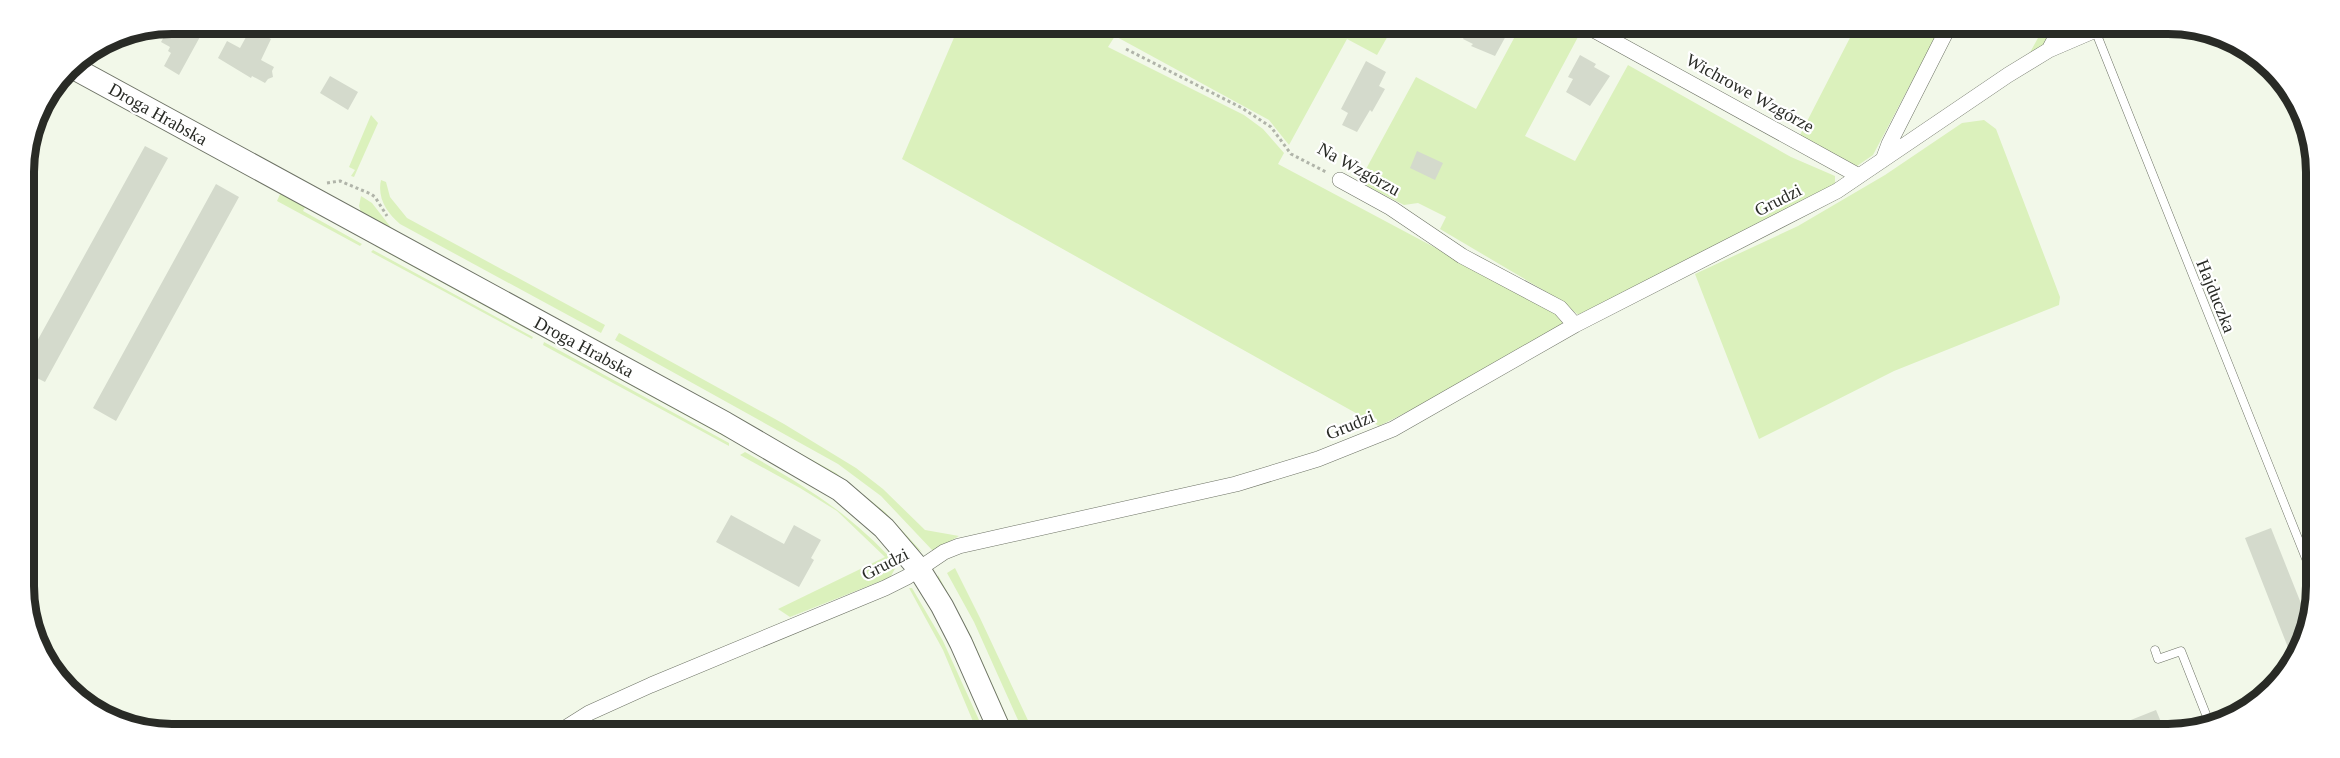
<svg xmlns="http://www.w3.org/2000/svg" width="2340" height="758" viewBox="0 0 2340 758" font-family="'Times New Roman',serif">
	<style>
		.green { fill: #dbf1bc }
		.building { fill: #d4dacc }
		.lines { fill: none; stroke-linecap: round; stroke-linejoin: round }
		.lane-casing { stroke: #6d7265; stroke-width: 9 }
		.street-casing { stroke: #6d7265; stroke-width: 16 }
		.secondary-casing { stroke: #6d7265; stroke-width: 24 }
		.path { stroke: #b0b4a9; stroke-width: 3; stroke-dasharray: 3 3; stroke-linecap: butt }
		.lane { stroke: #fff; stroke-width: 8 }
		.street { stroke: #fff; stroke-width: 15 }
		.secondary { stroke: #fff; stroke-width: 22 }
		.labels { text-anchor: middle; stroke-width: 4.5; stroke-linejoin: round; paint-order: stroke }
		.street-label { font-size: 18px; fill: #292b26; stroke: #fff }
		.rim { fill: none; stroke: #292b26; stroke-width: 8 }
	</style>
	<rect width="100%" height="100%" fill="#f2f8e9"/>
	<path class="green" d="M 959,26 L 1393,27 L 1377,55 L 1347,39 L 1289,145 L 1269,120 L 1115,36 L 1108,47 L 1244,115 L 1263,129 L 1284,153 L 1278,164 L 1556,312 L 1565,323 L 1469,381 L 1379,426 L 902,159 Z
		M 1520,27 L 1562,28 L 1578,37 L 1525,136 L 1575,161 L 1628,65 L 1791,157 L 1835,176 L 1835,185 L 1580,316 L 1555,297 L 1440,229 L 1446,217 L 1418,203 L 1404,205 L 1359,182 L 1416,77 L 1476,109 Z
		M 1855,28 L 1940,28 L 1873,155 L 1857,166 L 1800,135 Z
		M 2043,29 L 2055,29 L 2042,47 L 2028,56 Z
		M 371,115 L 378,123 L 354,177 L 351,176 L 355,170 L 349,167 Z
		M 1984,120 L 1996,129 L 2060,297 L 2059,305 L 1894,371 L 1759,439 L 1695,274 L 1798,226 L 1885,175 L 1962,123 Z
		M 381,180 L 386,182 L 390,197 L 407,218 L 605,325 L 601,333 L 400,224 C 387,213 377,198 381,180 Z
		M 281,192 L 306,205 L 303,211 L 362,244 L 360,246 L 277,201 Z
		M 361,196 L 372,203 L 393,230 L 362,215 L 359,206 Z
		M 380,245 L 533,328 L 534,333 L 375,246 Z
		M 373,250 L 533,337 L 532,339 L 371,252 Z
		M 619,333 L 784,424 L 856,468 L 883,489 L 925,530 L 959,536 L 933,551 L 881,496 L 838,464 L 615,340 Z
		M 551,338 L 725,434 L 727,438 L 546,339 Z
		M 544,342 L 729,443 L 729,446 L 543,345 Z
		M 611,349 L 836,473 L 885,512 L 922,552 Z
		M 745,452 C 805,486 850,513 897,565 L 891,576 L 886,579 L 790,617 L 778,609 L 885,557 L 837,511 L 800,488 L 740,455 Z
		M 955,568 L 980,618 L 1033,731 L 1023,731 L 974,622 L 947,573 Z
		M 938,575 L 971,636 L 1013,731 L 1009,731 L 938,580 Z
		M 909,588 L 912,588 L 943,641 L 984,731 L 977,731 L 943,650 Z"/>
	<path class="building" d="M 171,24 L 207,24 L 179,75 L 164,66 L 171,53 L 168,51 L 170,47 L 161,42 Z
		M 1470,27 L 1494,27 L 1507,34 L 1495,56 L 1471,46 L 1473,44 L 1463,39 Z
		M 251,28 L 271,39 L 261,60 L 274,67 L 272,71 L 273,77 L 268,79 L 265,83 L 252,76 L 251,78 L 218,58 L 227,41 L 240,48 Z
		M 1580,55 L 1596,64 L 1594,67 L 1610,76 L 1590,106 L 1566,92 L 1573,79 L 1568,77 Z
		M 1366,61 L 1386,72 L 1379,86 L 1385,89 L 1372,112 L 1370,110 L 1357,132 L 1342,125 L 1348,113 L 1341,109 Z
		M 330,76 L 358,92 L 348,110 L 320,93 Z
		M 145,146 L 168,158 L 45,382 L 25,372 L 25,363 Z
		M 1417,151 L 1443,163 L 1435,180 L 1410,168 Z
		M 216,184 L 239,197 L 116,421 L 93,408 Z
		M 731,515 L 784,544 L 794,525 L 821,540 L 811,558 L 814,560 L 799,587 L 716,542 Z
		M 2271,528 L 2310,626 L 2301,645 L 2289,650 L 2245,538 Z
		M 2156,710 L 2166,734 L 2098,734 L 2098,733 Z"/>
	<g class="lines">
		<g class="lane-casing">
			<path id="lane" d="M 2095,30 L 2311,571
				M 2155,650 L 2158,659 L 2181,651 L 2209,722"/>
		</g>
		<g class="street-casing">
			<path id="street" d="M 1590,28 L 1859,176
				M 2049,50 L 2060,29
				M 1883,160 L 1889,144 L 1948,28
				M 1340,180 L 1391,208 L 1462,256 L 1560,308 L 1575,325
				M 562,730 L 589,713 L 651,685 L 885,588 L 907,577 L 944,552 L 959,546 L 1236,484 L 1318,459 L 1393,429 L 1575,325 L 1837,191 L 2008,75 L 2049,50 L 2098,29"/>
		</g>
		<g class="secondary-casing">
			<path id="secondary" d="M 70,66 L 725,423 L 840,490 L 884,528 L 919,569 L 942,606 L 961,643 L 1000,731"/>
		</g>
		<path class="path" d="M 1126,49 L 1242,108 L 1271,127 L 1291,154 L 1326,172
			M 327,183 L 340,181 L 371,194 L 375,197 L 387,216"/>
		<use href="#lane" class="lane"/>
		<use href="#street" class="street"/>
		<use href="#secondary" class="secondary"/>
	</g>
	<g class="labels">
		<g class="street-label">
			<text transform="translate(1750 93) rotate(29)" y="6">Wichrowe Wzgórze</text>
			<text transform="translate(158 114) rotate(29)" y="6">Droga Hrabska</text>
			<text transform="translate(1359 169) rotate(29)" y="6">Na Wzgórzu</text>
			<text transform="translate(1778 200) rotate(-27)" y="6">Grudzi</text>
			<text transform="translate(2216 296) rotate(68)" y="6">Hajduczka</text>
			<text transform="translate(584 347) rotate(28)" y="6">Droga Hrabska</text>
			<text transform="translate(1350 425) rotate(-22)" y="6">Grudzi</text>
			<text transform="translate(885 564) rotate(-27)" y="6">Grudzi</text>
		</g>
	</g>
	<path d="M0 0H2340V758H0ZM172 34H2168A138 138 0 0 1 2306 172V586A138 138 0 0 1 2168 724H172A138 138 0 0 1 34 586V172A138 138 0 0 1 172 34Z" fill="#fff" fill-rule="evenodd"/>
	<path class="rim" d="M172 34H2168A138 138 0 0 1 2306 172V586A138 138 0 0 1 2168 724H172A138 138 0 0 1 34 586V172A138 138 0 0 1 172 34Z"/>
</svg>
